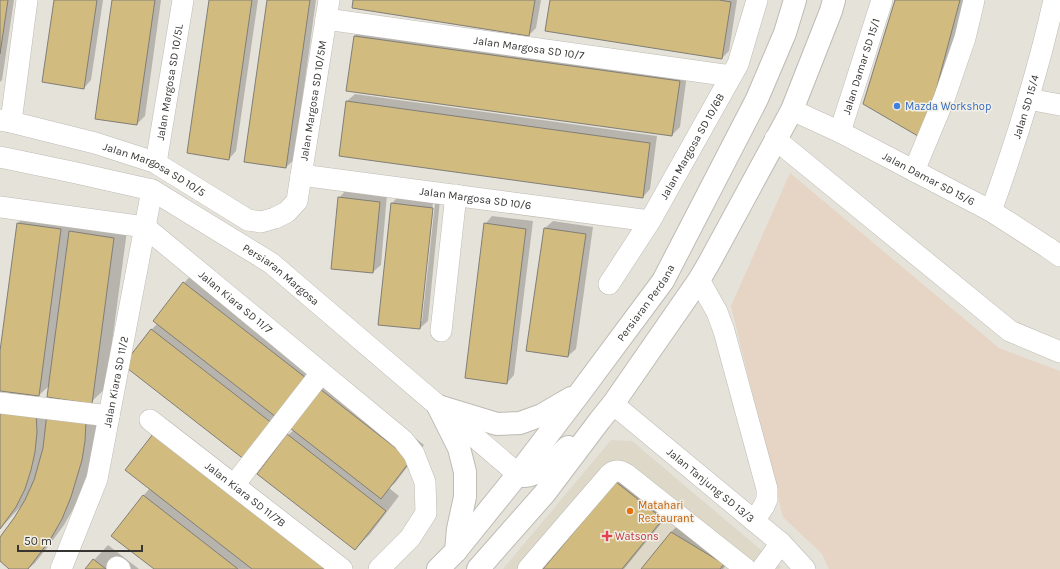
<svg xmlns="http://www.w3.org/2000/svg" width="1060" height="569" viewBox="0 0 1060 569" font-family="Karla,sans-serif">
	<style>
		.built { fill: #ded8c9 }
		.education { fill: #e6d5c4 }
		.shadow { fill: #0003; fill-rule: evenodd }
		.building { fill: #d1bb7e; stroke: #817e77 }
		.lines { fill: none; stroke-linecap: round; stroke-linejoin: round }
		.minor-casing { stroke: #bebbb3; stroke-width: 22 }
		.major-casing { stroke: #bebbb3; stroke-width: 24 }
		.minor { stroke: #fff; stroke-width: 21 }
		.major { stroke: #fff; stroke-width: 22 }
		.shop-dot { fill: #3f7fe0; stroke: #f2efe7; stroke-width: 1.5 }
		.food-dot { fill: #e8710a; stroke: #f2efe7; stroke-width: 1.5 }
		.health-dot { fill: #e0444e; stroke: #f2efe7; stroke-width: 1.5 }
		.labels { text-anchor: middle; stroke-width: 3; stroke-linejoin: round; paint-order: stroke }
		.street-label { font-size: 11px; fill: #363532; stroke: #f2efe7 }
		.shop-label { font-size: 11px; fill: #366cbe; stroke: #f2efe7; text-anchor: start }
		.food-label { font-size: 11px; fill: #c56008; stroke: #f2efe7; text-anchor: start }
		.health-label { font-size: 11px; fill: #be3a42; stroke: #f2efe7; text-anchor: start }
	</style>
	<rect width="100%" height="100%" fill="#e5e2da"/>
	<path class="built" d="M 611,440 L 632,441 L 781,567 L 779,569 L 503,569 Z"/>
	<path class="education" d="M 790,173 L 999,348 L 1060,371 L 1060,569 L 829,569 L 822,554 L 783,517 L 731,306 Z"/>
	<path class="shadow" d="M 0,0 L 14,0 L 2,80 L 0,82 Z
		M 55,0 L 103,0 L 91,80 L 84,88 Z
		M 113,0 L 161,0 L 145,116 L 137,124 Z
		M 210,0 L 258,0 L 236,151 L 229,159 Z
		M 268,0 L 316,0 L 294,160 L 286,167 Z
		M 354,0 L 541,0 L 536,28 L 529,35 Z
		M 551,0 L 737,0 L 729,51 L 722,58 Z
		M 896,0 L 968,0 L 934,127 Z
		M 362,29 L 687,74 L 680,127 L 672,135 L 354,36 Z
		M 355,94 L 657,136 L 650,189 L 643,197 L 347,101 Z
		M 346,190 L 387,194 L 381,265 L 373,272 L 332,268 L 339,198 Z
		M 399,196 L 440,200 L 428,321 L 420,328 L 392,203 ZM 433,202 L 435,203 L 422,321 L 420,321 Z
		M 32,209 L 75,215 L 73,228 L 85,217 L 128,223 L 106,388 L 91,402 L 76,400 L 100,407 L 96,445 L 85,482 L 76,504 L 64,525 L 50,544 L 35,563 L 28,569 L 11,569 L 0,560 L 0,538 L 22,506 L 22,505 L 0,529 L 0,404 L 12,392 L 0,390 L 0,359 L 18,223 ZM 50,385 L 63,399 L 51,411 L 50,399 L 37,397 Z
		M 492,216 L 533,221 L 514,375 L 507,383 L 485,224 Z
		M 553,221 L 593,227 L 576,349 L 568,356 L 545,228 Z
		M 198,268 L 320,363 L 259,444 L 125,365 L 152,329 L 158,323 L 184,283 Z
		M 336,375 L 424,445 L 395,483 L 389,488 L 399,496 L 370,534 L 355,549 L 288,435 L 294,430 L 321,390 Z
		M 168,420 L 344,557 L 335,569 L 155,569 L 112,536 L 144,495 L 150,488 L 154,435 Z
		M 631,469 L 677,504 L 624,569 L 544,569 L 617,483 Z
		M 686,518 L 738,549 L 723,569 L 643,569 L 671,532 Z
		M 108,545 L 139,569 L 86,569 L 94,560 Z"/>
	<path class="building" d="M 0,0 L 8,0 L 0,54 Z
		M 54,0 L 97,0 L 84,89 L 42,82 Z
		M 112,0 L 155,0 L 137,125 L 95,119 Z
		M 209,0 L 252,0 L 229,160 L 187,153 Z
		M 267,0 L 310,0 L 286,168 L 244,162 Z
		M 353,0 L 535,0 L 529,36 L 352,8 Z
		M 550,0 L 719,0 L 731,2 L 722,59 L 545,31 Z
		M 895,0 L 960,0 L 923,139 L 863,104 Z
		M 354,36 L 680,81 L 672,136 L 346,91 Z
		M 346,101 L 650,143 L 643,198 L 339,156 Z
		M 338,197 L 380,202 L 373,273 L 331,269 Z
		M 391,203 L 433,208 L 420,329 L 378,325 Z
		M 17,223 L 61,229 L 39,396 L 0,391 L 0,351 Z
		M 484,223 L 526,229 L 507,384 L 465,378 Z
		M 544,228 L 586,234 L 568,357 L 526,351 Z
		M 69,231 L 114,238 L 92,404 L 47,397 Z
		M 183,282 L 306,378 L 276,417 L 153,321 Z
		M 151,329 L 273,424 L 245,460 L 123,365 Z
		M 320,389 L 411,460 L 381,499 L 290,428 Z
		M 0,408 L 36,413 L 37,432 L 35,452 L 31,470 L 25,489 L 16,507 L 0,529 Z
		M 47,413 L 86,421 L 85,441 L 82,460 L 71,497 L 62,519 L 50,540 L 28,569 L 9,569 L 0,561 L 0,537 L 14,518 L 25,500 L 34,480 L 43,448 Z
		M 153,434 L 326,569 L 252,569 L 125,470 Z
		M 287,434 L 386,511 L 355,550 L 257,474 Z
		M 616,482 L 663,519 L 622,569 L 543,569 Z
		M 143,495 L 238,569 L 154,569 L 111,536 Z
		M 671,532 L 724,564 L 720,569 L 641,569 Z
		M 93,559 L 106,569 L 85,569 Z"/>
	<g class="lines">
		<g class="minor-casing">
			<g id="minor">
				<path id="s1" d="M 326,19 L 731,76"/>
				<path d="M 1028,99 L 1060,105"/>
				<path id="s2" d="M 792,110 L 840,132 L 991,211 L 1047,247 L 1060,256"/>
				<path id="s3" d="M 0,120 L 11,122 L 95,143 L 154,162 L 248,220 L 261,222 L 275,218 L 287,212 L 297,201 L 329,0"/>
				<path d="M 11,122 L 27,0"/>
				<path id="s4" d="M 840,132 L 882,0"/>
				<path d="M 775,139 L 1010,331 L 1060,352"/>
				<path id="s5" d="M 0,157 L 72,172 L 152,190 L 271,263 L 518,474"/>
				<path id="s6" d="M 156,163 L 183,0"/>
				<path d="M 914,171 L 944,99 L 965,38 L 974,0"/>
				<path id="s7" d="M 301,175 L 650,221"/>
				<path id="s8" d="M 0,207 L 145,227 L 403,440 L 414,454 L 425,482 L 426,513 L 410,538 L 379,569"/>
				<path id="s9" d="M 991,211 C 1016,142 1038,72 1054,0"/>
				<path d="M 699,280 L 717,312 L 724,331 L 767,489 L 767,499 L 764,506 L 754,521"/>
				<path id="s10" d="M 609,284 L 650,221 L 738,64 L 757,0"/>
				<path d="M 441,331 L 456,195"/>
				<path d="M 0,403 L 109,416"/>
				<path id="s11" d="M 613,404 L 781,543 L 805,569"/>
				<path id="s12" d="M 150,420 L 342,569"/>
				<path d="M 234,485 L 321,373"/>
				<path d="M 117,567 L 120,569"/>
				<path id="s13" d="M 61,569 L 97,479 L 152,190"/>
				<path d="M 528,569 L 609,475 C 614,470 619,470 626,474 L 746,569"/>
				<path d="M 762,569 L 781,543"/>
			</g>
		</g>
		<g class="major-casing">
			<g id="major">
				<path d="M 438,406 L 459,448 L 465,472 L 465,497 L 458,529 L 456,551"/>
				<path d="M 438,406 L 497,424 L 520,423 L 542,415 L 571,398"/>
				<path d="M 518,474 C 520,475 522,476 524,476 C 539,477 558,456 568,447"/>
				<path id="s14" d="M 438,569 L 455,552 L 518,474 L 579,394 L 663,281 L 757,99 L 785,33 L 795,0"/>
				<path d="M 478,569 L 545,493 L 600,420 L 613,404 L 699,280 L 709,263 L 792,110 L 831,11 L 834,0"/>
			</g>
		</g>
		<use href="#minor" class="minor"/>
		<use href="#major" class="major"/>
	</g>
	<circle class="shop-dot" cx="897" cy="106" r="4"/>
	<circle class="food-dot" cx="630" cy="511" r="4"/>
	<path class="health-dot" d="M605 530h4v4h4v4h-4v4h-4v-4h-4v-4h4z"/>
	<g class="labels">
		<g class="street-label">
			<text dy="4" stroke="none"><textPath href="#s1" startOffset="205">Jalan Margosa SD 10/7</textPath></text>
			<text dy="4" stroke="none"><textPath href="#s4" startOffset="69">Jalan Damar SD 15/1</textPath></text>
			<text dy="4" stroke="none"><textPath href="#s6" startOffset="82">Jalan Margosa SD 10/5L</textPath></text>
			<text dy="4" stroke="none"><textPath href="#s3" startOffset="428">Jalan Margosa SD 10/5M</textPath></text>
			<text dy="4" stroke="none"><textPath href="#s9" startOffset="110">Jalan SD 15/4</textPath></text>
			<text dy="4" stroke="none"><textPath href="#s10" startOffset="161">Jalan Margosa SD 10/6B</textPath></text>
			<text dy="4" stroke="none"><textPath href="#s3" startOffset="163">Jalan Margosa SD 10/5</textPath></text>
			<text dy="4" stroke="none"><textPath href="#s2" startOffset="153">Jalan Damar SD 15/6</textPath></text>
			<text dy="4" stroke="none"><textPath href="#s7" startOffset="176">Jalan Margosa SD 10/6</textPath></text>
			<text dy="4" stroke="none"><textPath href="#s5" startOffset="310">Persiaran Margosa</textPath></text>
			<text dy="4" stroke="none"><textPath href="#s8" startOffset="264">Jalan Kiara SD 11/7</textPath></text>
			<text dy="4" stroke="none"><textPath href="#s14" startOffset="338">Persiaran Perdana</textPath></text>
			<text dy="4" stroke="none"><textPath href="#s13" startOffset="196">Jalan Kiara SD 11/2</textPath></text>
			<text dy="4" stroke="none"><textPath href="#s11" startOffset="127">Jalan Tanjung SD 13/3</textPath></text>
			<text dy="4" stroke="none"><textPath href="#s12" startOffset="121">Jalan Kiara SD 11/7B</textPath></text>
		</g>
		<g class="shop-label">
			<text x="905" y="110">Mazda Workshop</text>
		</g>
		<g class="food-label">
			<text x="638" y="509">Matahari<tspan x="638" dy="13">Restaurant</tspan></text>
		</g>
		<g class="health-label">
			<text x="615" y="540">Watsons</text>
		</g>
	</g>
	<path d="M18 545v6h124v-6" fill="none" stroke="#363532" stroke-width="2"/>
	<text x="24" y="545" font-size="12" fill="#363532" stroke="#f2efe7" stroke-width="3" paint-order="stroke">50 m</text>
</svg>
